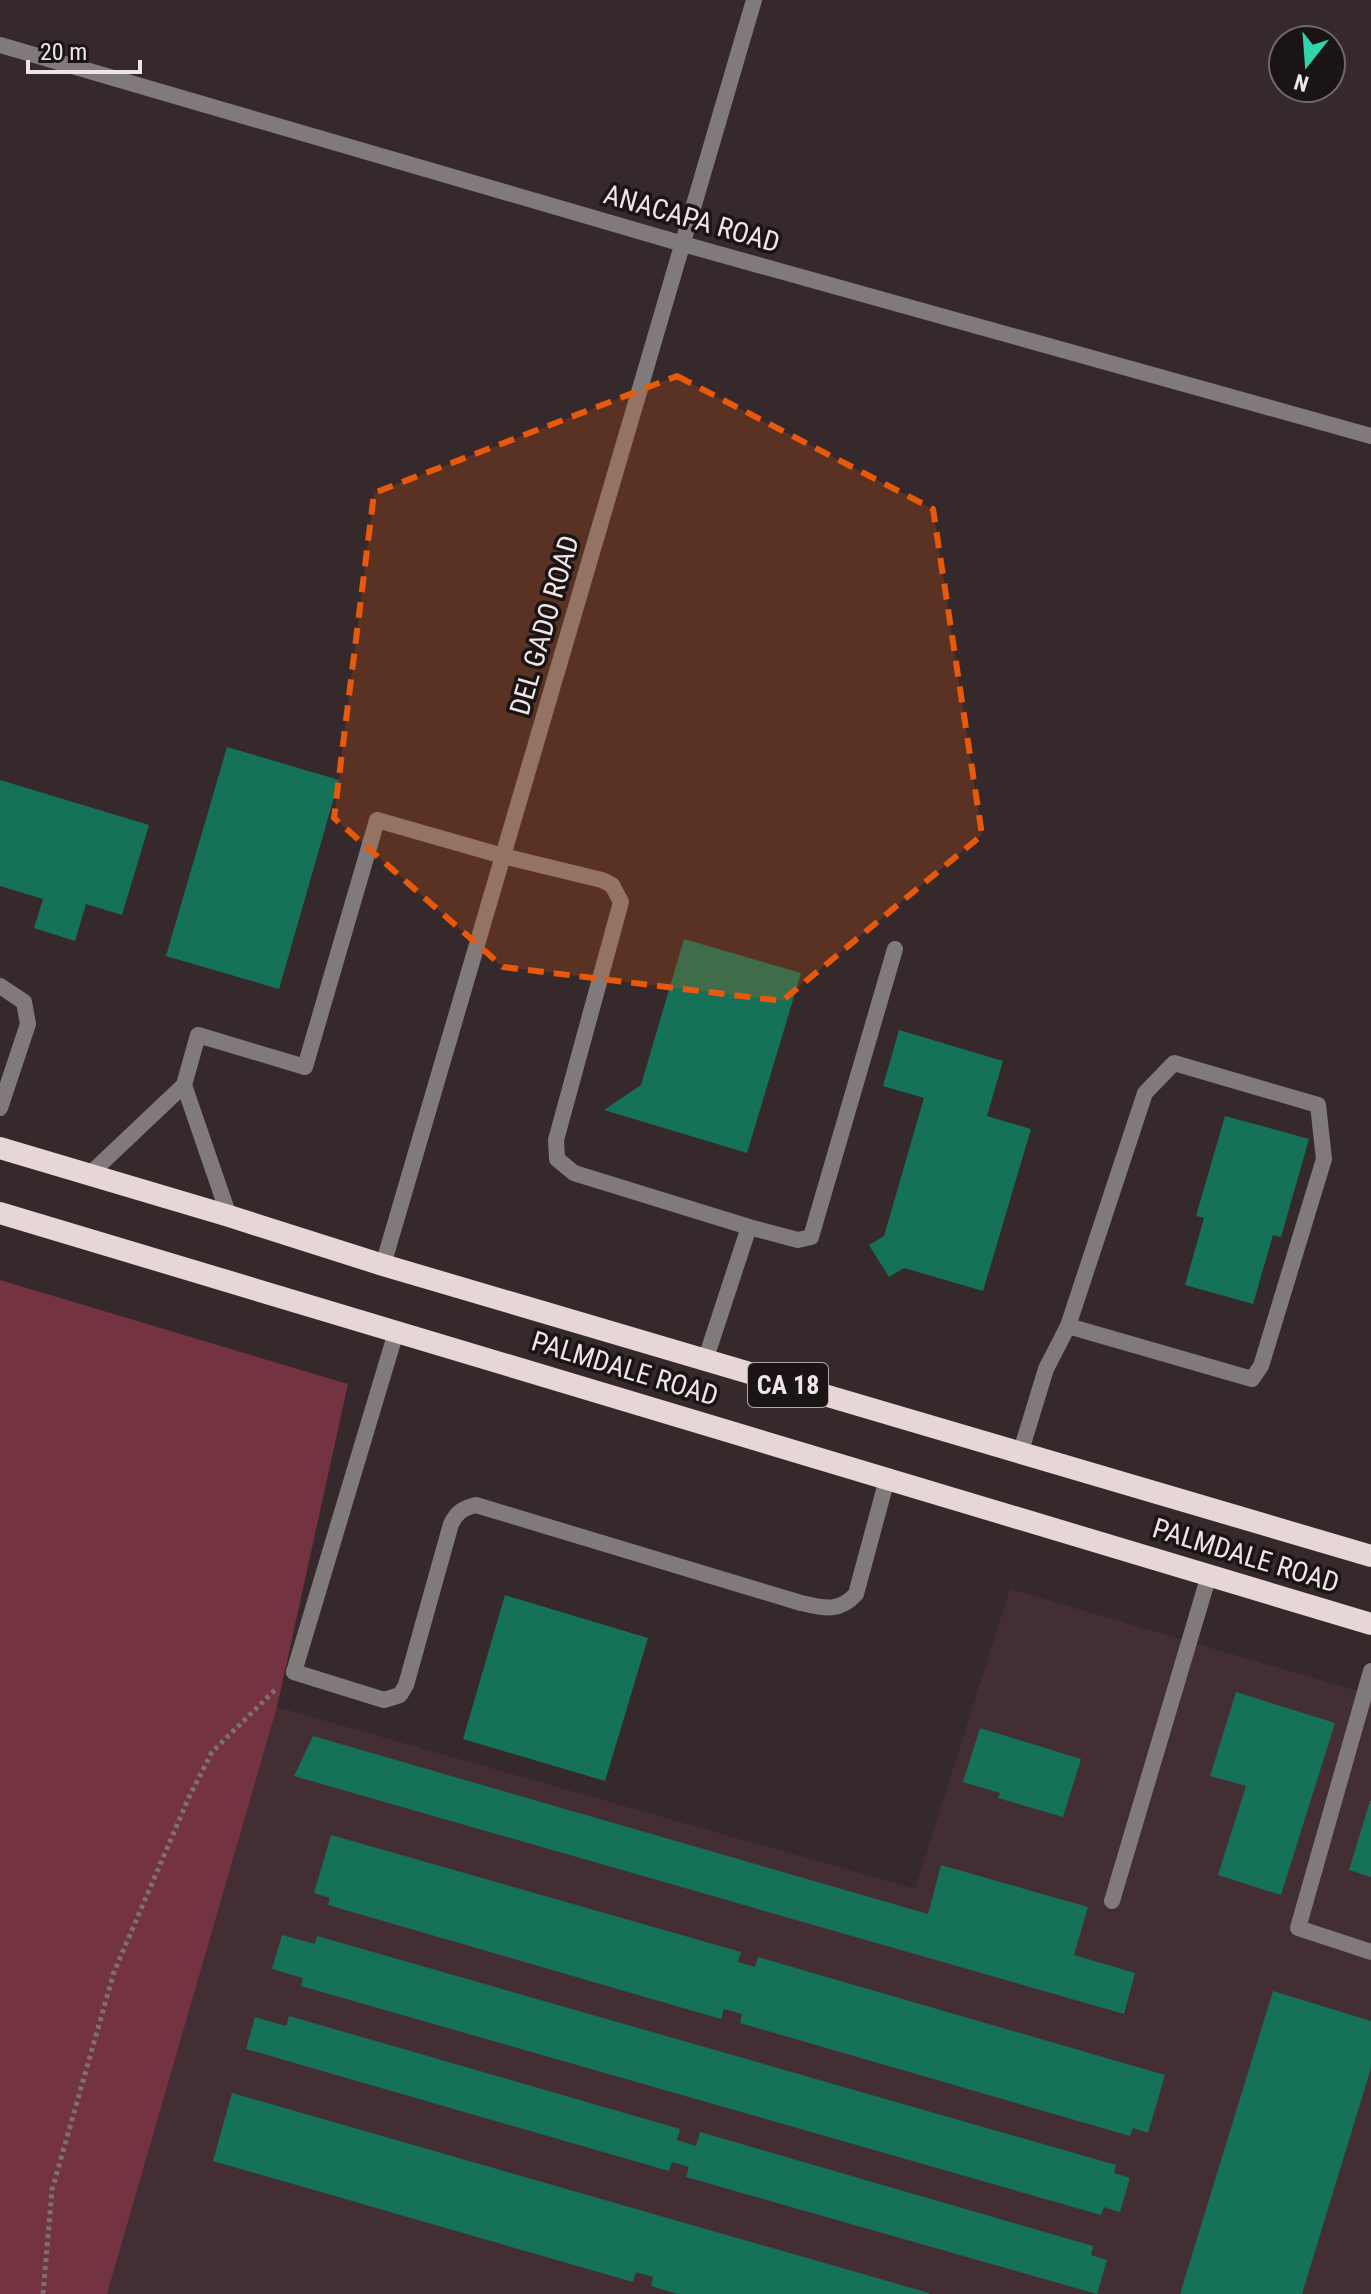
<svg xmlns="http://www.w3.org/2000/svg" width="1371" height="2294" viewBox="0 0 1371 2294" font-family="'Roboto Condensed',sans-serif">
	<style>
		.built { fill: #432f33 }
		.green { fill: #733341 }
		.building { fill: #167159 }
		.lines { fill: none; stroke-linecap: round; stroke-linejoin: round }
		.path { stroke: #7b7072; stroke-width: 5; stroke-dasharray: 4 4; stroke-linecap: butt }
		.service { stroke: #817a7b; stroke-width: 16 }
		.minor { stroke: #817a7b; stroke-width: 16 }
		.trunk { stroke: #e6d6d8; stroke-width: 22 }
		.marked { fill: #e8590c; fill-opacity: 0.2; stroke: #e8590c; stroke-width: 6; stroke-dasharray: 16 10; stroke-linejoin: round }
		.labels { text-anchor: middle; stroke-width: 7; stroke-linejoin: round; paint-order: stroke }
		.shield { fill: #1a1415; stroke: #aea6a7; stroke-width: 2 }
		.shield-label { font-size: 26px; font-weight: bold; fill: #eee5e6 }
		.street-label { font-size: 28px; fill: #eee5e6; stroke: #1a1415 }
	</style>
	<rect width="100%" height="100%" fill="#36292b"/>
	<path class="built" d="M 1010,1589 L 1371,1695 L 1371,2294 L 107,2294 L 277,1707 L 915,1889 Z"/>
	<path class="green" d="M 0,1280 L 348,1384 L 277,1707 L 107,2294 L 0,2294 Z"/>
	<path class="building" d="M 227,747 L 339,780 L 279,989 L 166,956 Z
		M 0,780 L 149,825 L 122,915 L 86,904 L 75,941 L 34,928 L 43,899 L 0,886 Z
		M 684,939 L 801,973 L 747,1153 L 604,1110 L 641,1085 Z
		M 899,1030 L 1003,1061 L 987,1116 L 1031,1129 L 983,1291 L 904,1268 L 889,1277 L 869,1245 L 884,1236 L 924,1098 L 883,1086 Z
		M 1225,1116 L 1309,1139 L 1281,1237 L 1273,1235 L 1253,1304 L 1185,1285 L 1204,1218 L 1196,1216 Z
		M 505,1595 L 648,1638 L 605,1781 L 463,1739 Z
		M 1236,1692 L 1335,1723 L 1281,1895 L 1218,1875 L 1246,1786 L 1210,1776 Z
		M 980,1728 L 1081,1759 L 1063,1817 L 998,1798 L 1000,1793 L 963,1782 Z
		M 313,1736 L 928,1914 L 941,1865 L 1088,1907 L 1074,1955 L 1135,1973 L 1124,2014 L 294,1776 Z
		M 1370,1801 L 1371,1801 L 1371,1877 L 1349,1870 Z
		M 331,1835 L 741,1952 L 738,1962 L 755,1967 L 758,1957 L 1165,2075 L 1148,2133 L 1133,2128 L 1130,2136 L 740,2023 L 742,2014 L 724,2009 L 721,2019 L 328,1905 L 330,1898 L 314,1893 Z
		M 282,1935 L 315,1944 L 317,1936 L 1116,2165 L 1114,2173 L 1130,2178 L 1120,2212 L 1104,2207 L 1101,2215 L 301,1986 L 303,1978 L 272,1969 Z
		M 1273,1991 L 1371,2021 L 1371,2068 L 1302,2294 L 1180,2294 Z
		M 289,2016 L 680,2129 L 677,2140 L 696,2146 L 700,2132 L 1093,2246 L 1091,2255 L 1107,2260 L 1097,2294 L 686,2177 L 689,2167 L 672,2162 L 669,2171 L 246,2049 L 255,2017 L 286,2026 Z
		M 232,2093 L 929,2293 L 929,2294 L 677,2294 L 651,2286 L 653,2277 L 636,2272 L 633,2282 L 213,2161 Z"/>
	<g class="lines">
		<path class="path" d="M 43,2294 L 52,2190 L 114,1972 L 189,1797 L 212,1752 L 277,1688"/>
		<path class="service" d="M 0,986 L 24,1002 L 28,1024 L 0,1108
			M 184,1085 L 229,1216
			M 90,1174 L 184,1085 L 198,1035 L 305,1067 L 377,820 L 503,856 L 602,880 L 612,885 L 621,902 L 556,1140 L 557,1159 L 574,1173 L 749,1227
			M 705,1361 L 749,1227 L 798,1240 L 811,1237 L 895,949
			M 1020,1454 L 1046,1369 L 1068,1326 L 1252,1379 L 1261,1366 L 1324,1159 L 1318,1105 L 1174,1063 L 1145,1093 L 1068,1326
			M 1371,1671 L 1298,1928 L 1371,1952
			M 294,1672 L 384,1700 L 400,1695 L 406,1685 L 451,1524 C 457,1512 463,1508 476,1505 L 801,1603 C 823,1608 839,1613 856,1594 L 887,1479
			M 1112,1901 L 1209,1575"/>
		<path class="minor" d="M 0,45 L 683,244 L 1371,436
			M 383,1265 L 754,0
			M 294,1672 L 396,1332"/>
		<path class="trunk" d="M 0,1148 L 229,1216 L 383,1265 L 1371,1556
			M 0,1213 L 1371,1624"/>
	</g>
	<path class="marked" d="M 677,376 L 933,509 L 982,835 L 782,1001 L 503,967 L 334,818 L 374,493 Z"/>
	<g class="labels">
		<rect class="shield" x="748" y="1363" width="80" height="44" rx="6"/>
		<g class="shield-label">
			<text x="788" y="1394">CA 18</text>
		</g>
		<g class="street-label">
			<text transform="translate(692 218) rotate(16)" y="10">ANACAPA ROAD</text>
			<text transform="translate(544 625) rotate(-74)" y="10">DEL GADO ROAD</text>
			<text transform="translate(625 1368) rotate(17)" y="10">PALMDALE ROAD</text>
			<text transform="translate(1246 1555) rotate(17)" y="10">PALMDALE ROAD</text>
		</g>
	</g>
	<g transform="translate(1307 64) rotate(197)"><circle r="38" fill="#1a1415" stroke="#6f6869" stroke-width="2"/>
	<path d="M0-6L14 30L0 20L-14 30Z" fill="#30d4aa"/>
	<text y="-12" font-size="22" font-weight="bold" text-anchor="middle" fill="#eee5e6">N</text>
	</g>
	<path d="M28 60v12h112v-12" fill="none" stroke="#eee5e6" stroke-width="4"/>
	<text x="40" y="60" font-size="24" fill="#eee5e6" stroke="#1a1415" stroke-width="6" paint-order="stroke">20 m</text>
</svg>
